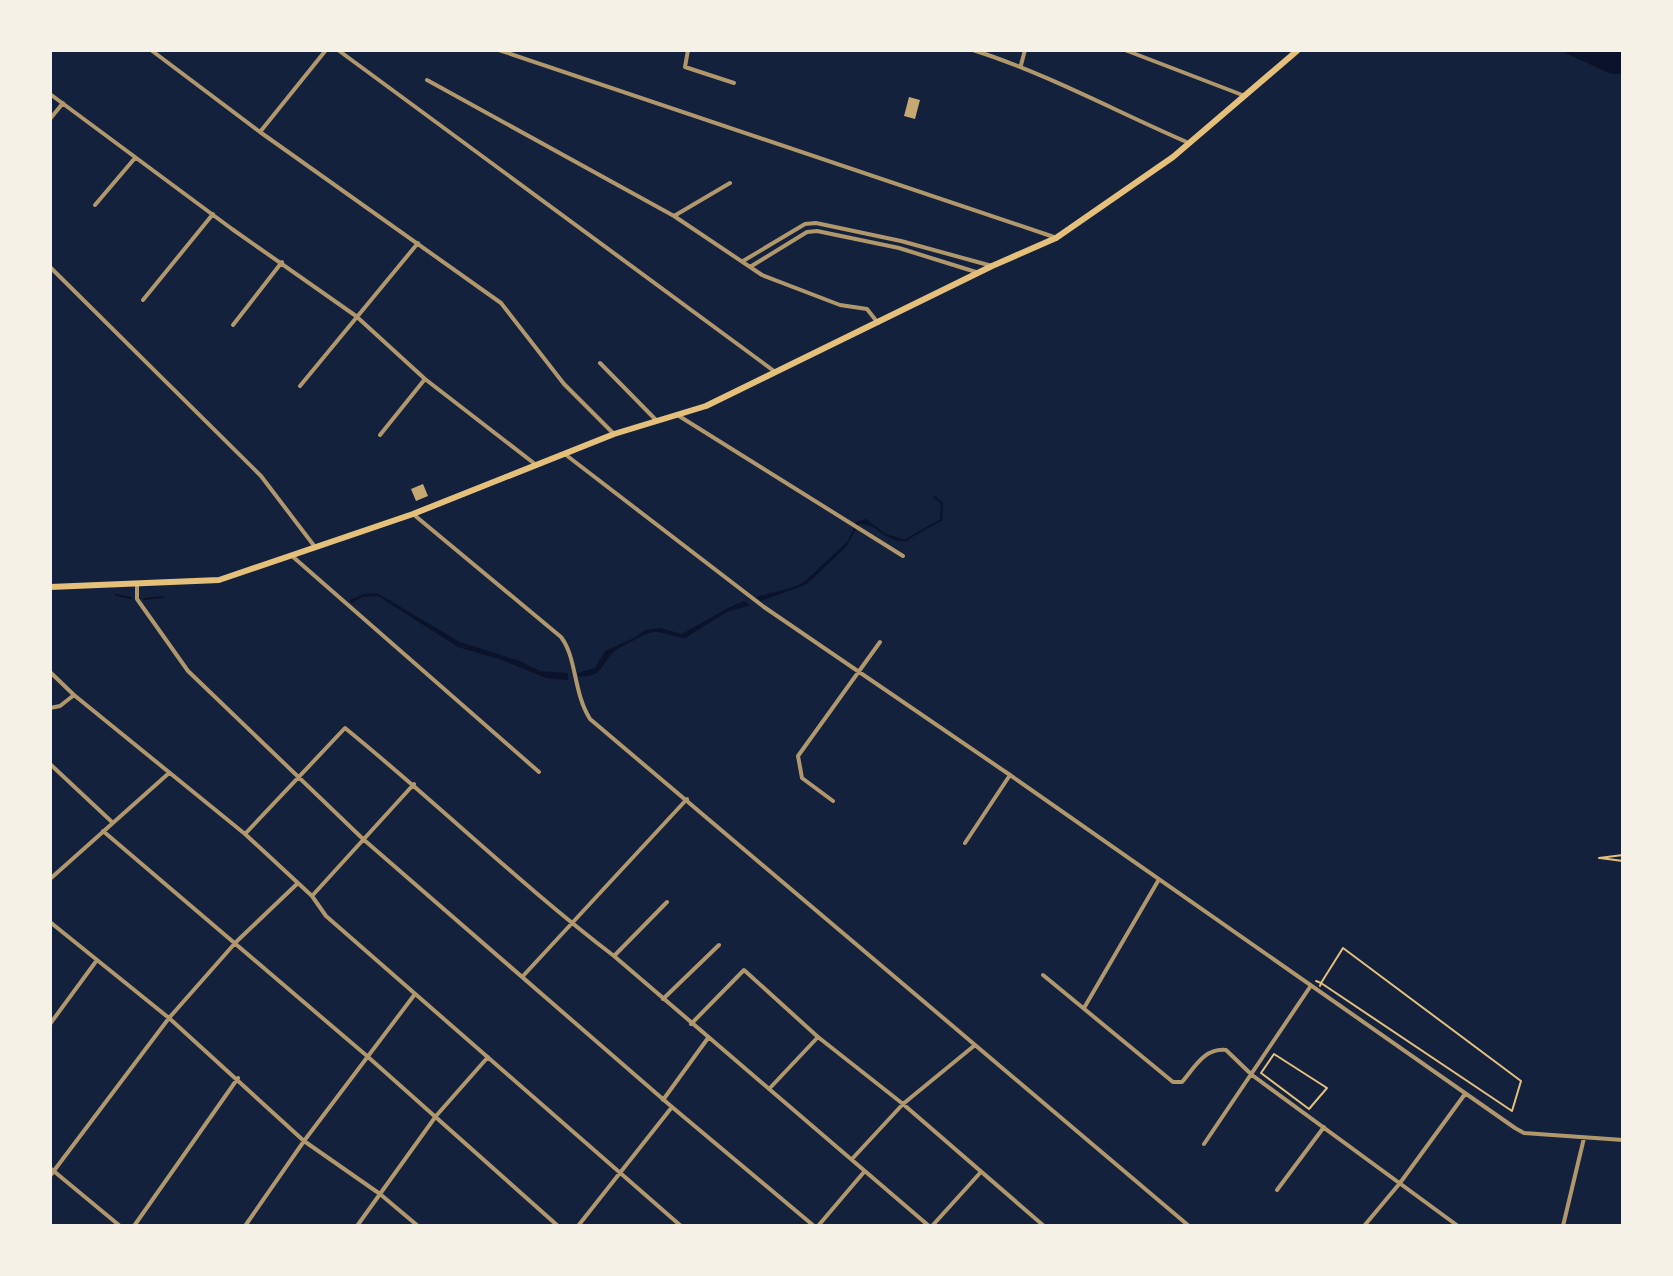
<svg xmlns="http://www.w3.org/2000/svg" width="1673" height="1276" viewBox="0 0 1673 1276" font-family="'DejaVu Sans',sans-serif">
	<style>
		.water { fill: #0b132b }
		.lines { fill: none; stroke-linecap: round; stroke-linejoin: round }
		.stream { stroke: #0b132b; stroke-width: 2 }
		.building { fill: #c6a872 }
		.path { stroke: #e5c07b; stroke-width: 2 }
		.minor { stroke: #b1986c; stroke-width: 4 }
		.secondary { stroke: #e5c07b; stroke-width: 6 }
	</style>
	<rect width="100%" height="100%" fill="#14213d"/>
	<path class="water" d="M 1559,50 L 1623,50 L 1623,74 L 1611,74 Z
		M 866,519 L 886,534 L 910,541 C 886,545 879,523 859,524 L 846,547 L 807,584 L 761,601 L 756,597 L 797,586 L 805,581 L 848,541 L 856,522 Z
		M 377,593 L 460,642 L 520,661 L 540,671 L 568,673 L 568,680 L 546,678 L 502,660 L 458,647 L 378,596 L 363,597 L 351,603 L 350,600 L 364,594 Z
		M 744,601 L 750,605 L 727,612 L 685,638 C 673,638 661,629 649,633 C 645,634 619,648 616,650 C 601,662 604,679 578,676 L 578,673 L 595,668 L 605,651 L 634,638 L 645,630 L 660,628 L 682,634 L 726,609 Z"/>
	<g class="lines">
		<path class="stream" d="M 907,539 L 941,520 L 942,503 L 934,497
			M 116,595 L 131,598
			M 144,599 L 163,597"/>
	</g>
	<path class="building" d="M 909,97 L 920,100 L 915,119 L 904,116 Z
		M 423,484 L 428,496 L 416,501 L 411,489 Z"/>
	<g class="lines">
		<path class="path" d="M 1599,858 L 1623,855
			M 1600,858 L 1623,861
			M 1316,981 L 1321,983 L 1343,948 L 1521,1081 L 1512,1111 L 1321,983 L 1320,986
			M 1274,1054 L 1327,1088 L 1309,1109 L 1261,1073 Z"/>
		<path class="minor" d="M 151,50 L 260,132 L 501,303 L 564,384 L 614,434
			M 338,50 L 774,371
			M 499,50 L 1054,237
			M 688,50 L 685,67 L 734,83
			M 973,50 C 1048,74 1117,112 1189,143
			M 1125,50 L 1245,96
			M 1021,65 L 1025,50
			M 427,80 L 674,216 L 762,275 L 840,305 L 867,309 L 878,323
			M 50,94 L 232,229 L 356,316 L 425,379 L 535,464
			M 50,119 L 63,103
			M 260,132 L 326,50
			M 95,205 L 135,158
			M 674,216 L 730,183
			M 743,261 L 805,224 L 816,223 L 901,241 L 992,266
			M 50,267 L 261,476 L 315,547
			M 750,267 L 807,232 L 817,231 L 899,248 L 976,272
			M 143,300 L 213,214
			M 233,325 L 282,262
			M 600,363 L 656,420
			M 300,386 L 418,243
			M 679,416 L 903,556
			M 380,435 L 425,379
			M 566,455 L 764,607 L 1010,775 L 1515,1128 L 1524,1133 L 1623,1140
			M 413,514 L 561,637 C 577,658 573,692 590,719 L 1189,1226
			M 292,556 L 539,772
			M 137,584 L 137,599 L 188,671 L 363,839 L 672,1107 L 814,1226
			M 50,672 L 74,695 L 60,706 L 50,708
			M 74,695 L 245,834 L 312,896 L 326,916 L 681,1226
			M 50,764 L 112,822
			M 833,801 L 802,778 L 798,756 L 880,642
			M 103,831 L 367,1056 L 558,1226
			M 245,834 L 345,728 C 436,802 521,885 614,956 L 929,1226
			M 965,843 L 1010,775
			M 50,879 L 169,773
			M 312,896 L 414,784
			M 50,922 L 169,1018 L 304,1141 L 380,1194 L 418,1226
			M 614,956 L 667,902
			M 1043,975 L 1173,1082 L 1182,1082 C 1195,1067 1204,1048 1226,1050 L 1252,1075 L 1458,1226
			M 523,976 L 687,799
			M 663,999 L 719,945
			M 1084,1008 L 1158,881
			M 50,1024 L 97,960
			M 691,1024 L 744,970 L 818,1037 L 903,1104 L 1044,1226
			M 769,1089 L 818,1037
			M 663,1100 L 708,1038
			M 1204,1144 L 1310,987
			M 852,1159 L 903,1104 L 975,1045
			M 50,1168 L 120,1226
			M 50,1176 L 169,1018 L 236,942 L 298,883
			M 1277,1190 L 1324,1127
			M 134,1226 L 238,1078
			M 245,1226 L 304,1141 L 415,994
			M 357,1226 L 436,1116 L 488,1057
			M 578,1226 L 672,1107
			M 818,1226 L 864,1172
			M 932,1226 L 980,1173
			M 1364,1226 L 1400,1183 L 1465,1094
			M 1563,1226 L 1584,1138"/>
		<path class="secondary" d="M 50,587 L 219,580 L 413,514 L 614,434 L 706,406 L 992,266 L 1056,238 L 1173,157 L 1298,50"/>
	</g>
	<rect width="1673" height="1276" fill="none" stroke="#f6f1e7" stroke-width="104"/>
</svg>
